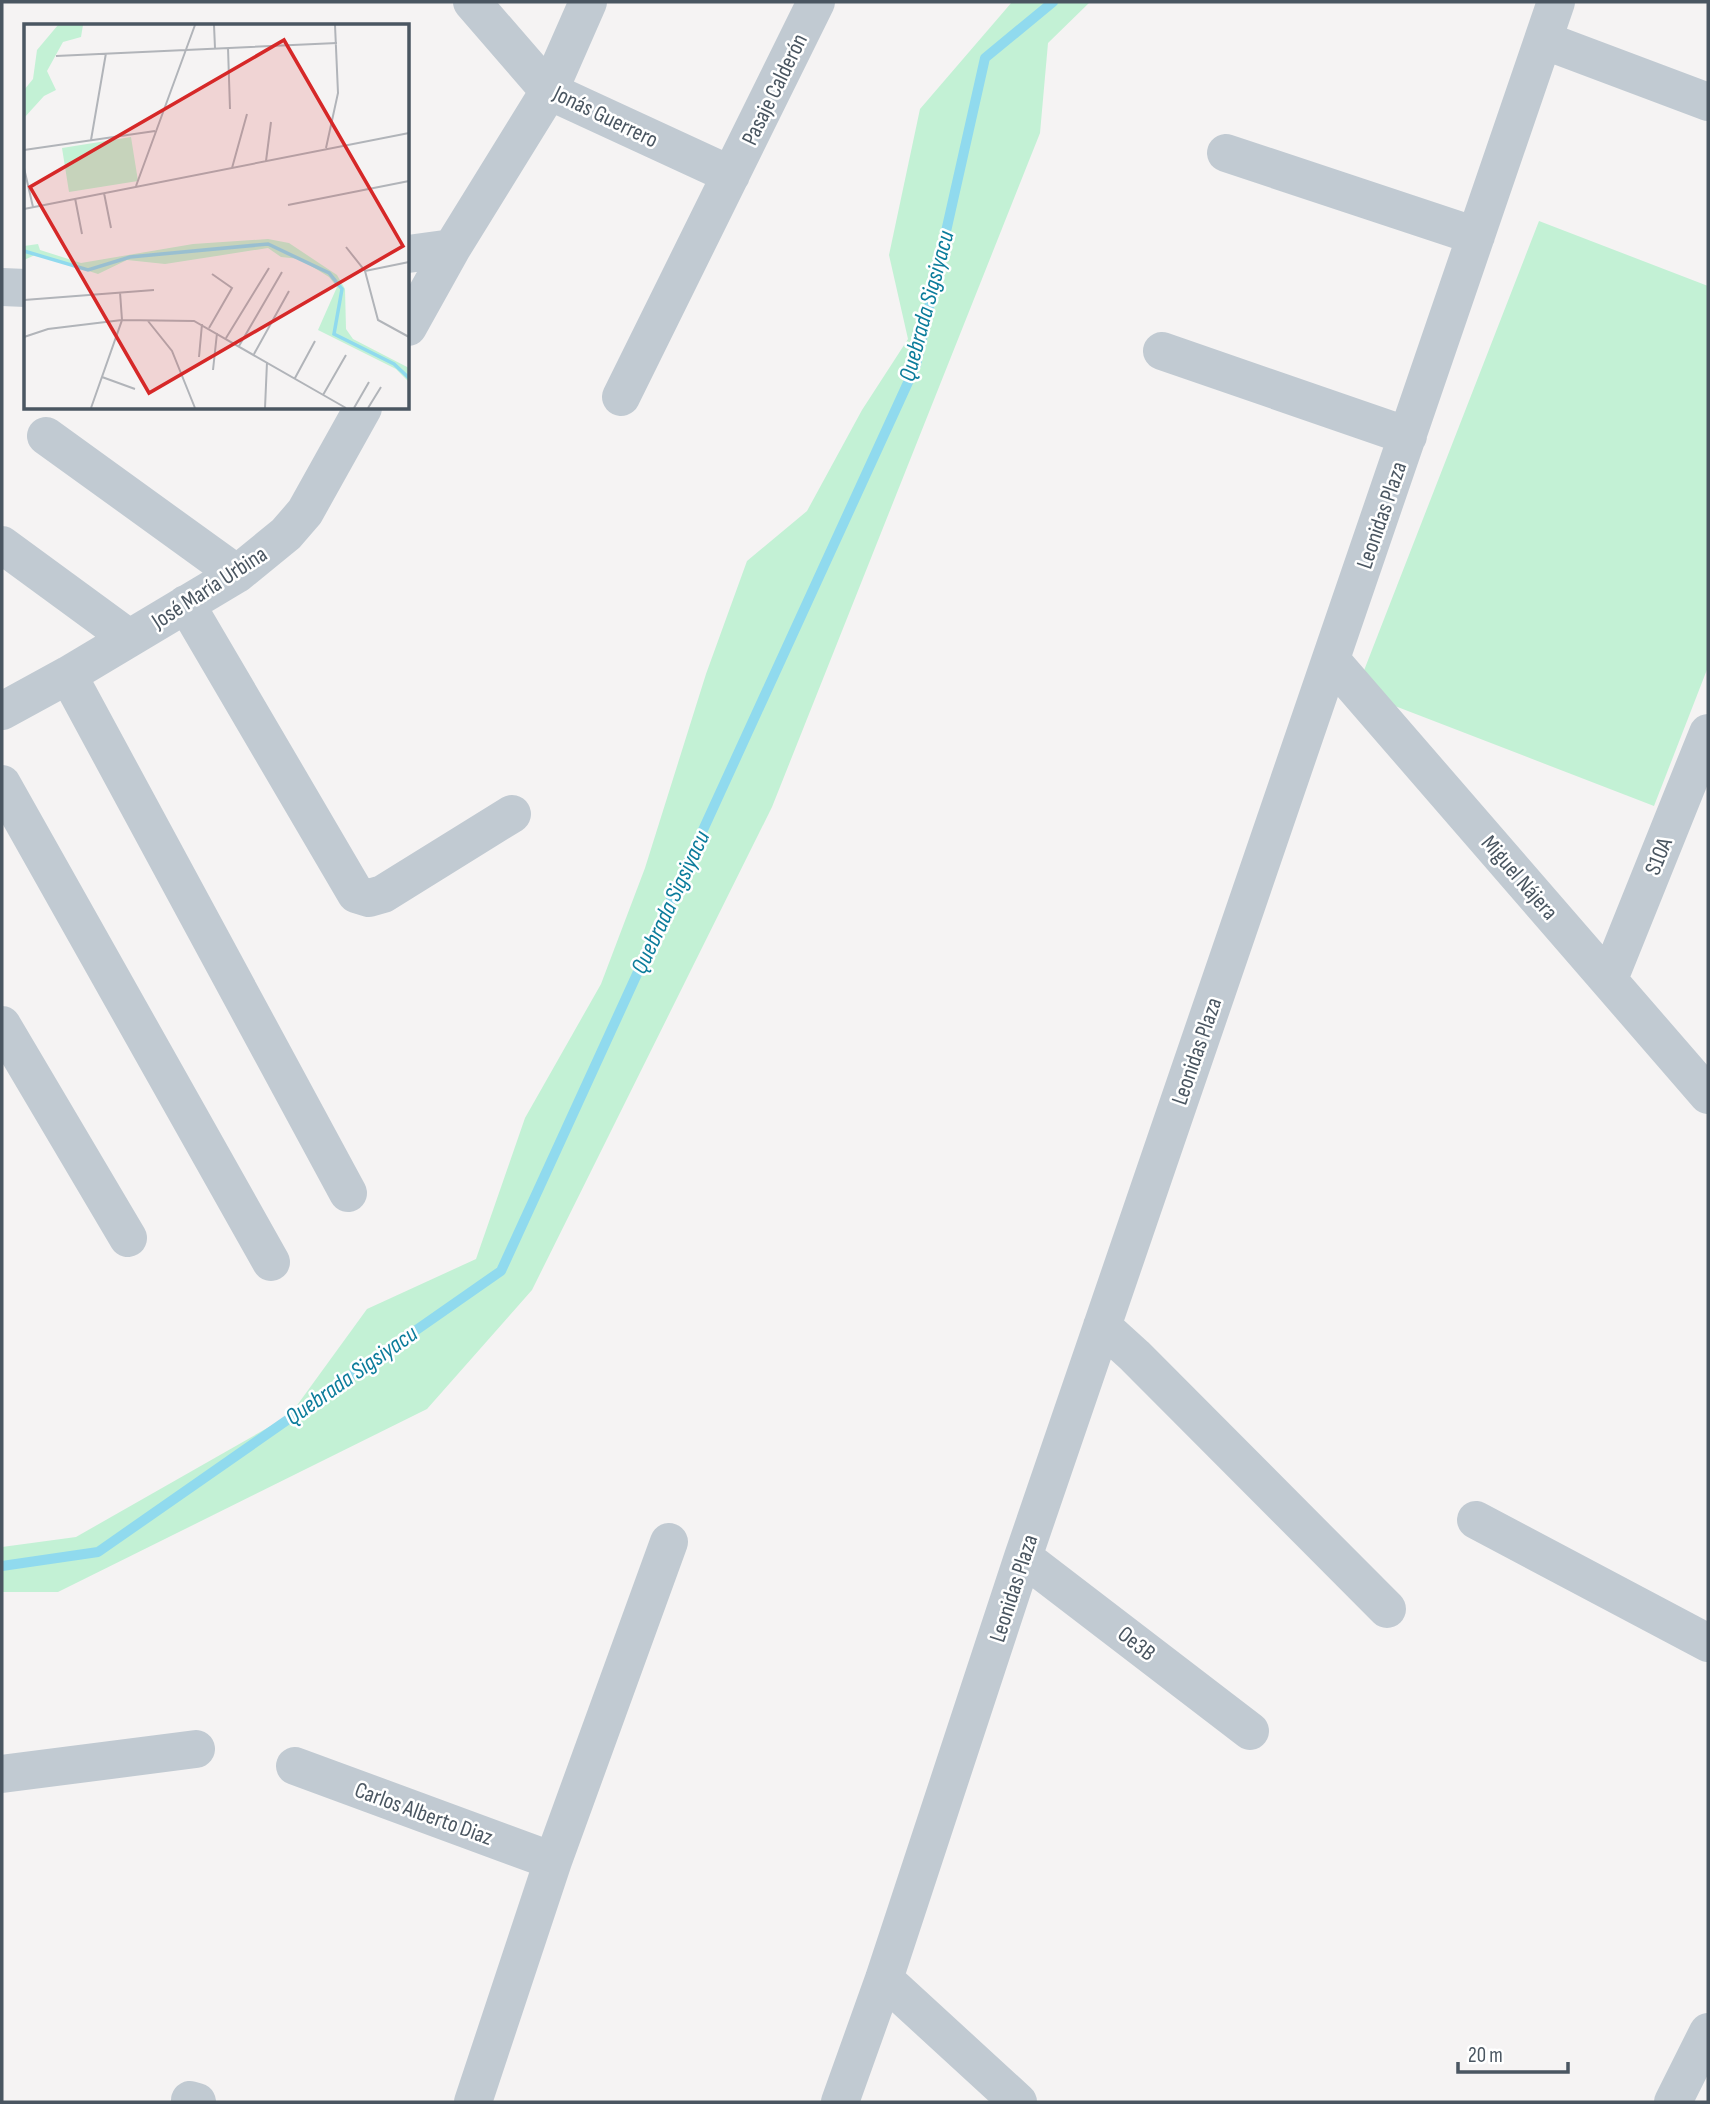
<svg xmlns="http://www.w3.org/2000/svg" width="1710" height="2104" viewBox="0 0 1710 2104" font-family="'Sofia Sans Condensed',sans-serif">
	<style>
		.green { fill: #c3f1d5 }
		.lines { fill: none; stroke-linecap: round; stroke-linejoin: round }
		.stream { stroke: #90daee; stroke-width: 10 }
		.minor { stroke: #c1cad2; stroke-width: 38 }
		.labels { text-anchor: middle; stroke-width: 5; stroke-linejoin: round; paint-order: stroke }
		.street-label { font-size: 23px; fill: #4a5661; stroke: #fff }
		.water-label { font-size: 24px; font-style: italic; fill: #0c7c9b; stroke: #fff }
		.inset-river { fill: none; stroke: #90daee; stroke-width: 3.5 }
		.inset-road { fill: none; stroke: #b1b4b9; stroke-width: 2 }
		.view { fill: #d62828; fill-opacity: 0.15; stroke: #d62828; stroke-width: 3.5 }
		.inset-edge { fill: none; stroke: #4a5661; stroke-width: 3.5 }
	</style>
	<rect width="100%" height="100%" fill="#f5f3f3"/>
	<path class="green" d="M 1012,2 L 1090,2 L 1048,43 L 1040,133 L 772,807 L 532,1290 L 427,1409 L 58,1592 L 2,1592 L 2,1547 L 76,1537 L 290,1415 L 367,1309 L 476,1259 L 525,1118 L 601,984 L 645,868 L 706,674 L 747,561 L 807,511 L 862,410 L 908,339 L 889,255 L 920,109 Z
		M 1539,221 L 1708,286 L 1708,667 L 1654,806 L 1356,691 Z"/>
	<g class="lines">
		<path class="stream" d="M 2,1566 L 98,1552 L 501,1271 L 916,365 L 985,58 L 1053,2"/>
		<path class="minor" d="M 472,2 L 549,91 L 731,175
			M 1543,40 L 1708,102
			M 1226,153 L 1476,236
			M 408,254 L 452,248
			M 2,287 L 26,288
			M 408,327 L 452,248 L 549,91 L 588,2
			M 1162,351 L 1408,436
			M 621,397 L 816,2
			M 46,436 L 237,574
			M 2,545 L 129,638
			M 186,604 L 356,894 L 369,898 L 383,894 L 512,814
			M 1331,660 L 1708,1095
			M 68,675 L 348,1193
			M 2,711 L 68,675 L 237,574 L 286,534 L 305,512 L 363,408
			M 2,784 L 271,1262
			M 1609,979 L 1708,733
			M 2,1025 L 128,1238
			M 1102,1326 L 1135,1356 L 1387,1609
			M 1476,1520 L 1708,1643
			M 1023,1557 L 1250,1731
			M 295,1766 L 553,1861
			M 2,1774 L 196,1749
			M 884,1979 L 1018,2102
			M 190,2100 L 197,2102
			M 473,2102 L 553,1861 L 669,1542
			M 840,2102 L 884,1979 L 1023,1557 L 1556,2
			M 1673,2102 L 1708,2032"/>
	</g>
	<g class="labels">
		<g class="street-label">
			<text transform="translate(774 89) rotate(-64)" y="8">Pasaje Calderón</text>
			<text transform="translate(606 116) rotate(26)" y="8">Jonás Guerrero</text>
			<text transform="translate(1381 515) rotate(-71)" y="8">Leonidas Plaza</text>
			<text transform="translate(209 587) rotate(-33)" y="8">José María Urbina</text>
			<text transform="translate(1658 856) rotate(-68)" y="8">S10A</text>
			<text transform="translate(1520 877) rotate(49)" y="8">Miguel Nájera</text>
			<text transform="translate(1196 1051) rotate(-71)" y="8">Leonidas Plaza</text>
			<text transform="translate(1013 1588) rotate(-72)" y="8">Leonidas Plaza</text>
			<text transform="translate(1137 1643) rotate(38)" y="8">Oe3B</text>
			<text transform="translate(424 1813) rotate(20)" y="8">Carlos Alberto Diaz</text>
		</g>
		<g class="water-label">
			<text transform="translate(926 306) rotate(-75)" y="8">Quebrada Sigsiyacu</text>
			<text transform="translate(670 902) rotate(-65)" y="8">Quebrada Sigsiyacu</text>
			<text transform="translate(351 1375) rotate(-35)" y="8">Quebrada Sigsiyacu</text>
		</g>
	</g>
	<g transform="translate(24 24)">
		<rect width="385" height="385" fill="#f5f3f3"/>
		<path d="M 34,1 L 59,1 L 57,13 L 39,18 L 23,47 L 32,66 L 20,72 L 0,94 L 0,66 L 9,55 L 13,26 ZM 107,113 L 114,157 L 45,168 L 38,124 ZM 244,215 L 265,219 L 313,251 L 321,265 L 322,305 L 329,315 L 385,344 L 385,358 L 372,345 L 294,306 L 313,263 L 305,253 L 276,235 L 257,233 L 244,224 L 141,240 L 103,236 L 74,250 L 24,234 L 11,231 L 0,236 L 0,222 L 14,220 L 16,226 L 57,239 L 169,220 Z" fill="#c3f1d5"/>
		<path class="inset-river" d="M 0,227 L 64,246 L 106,233 L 244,220 L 305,249 L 318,265 L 310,310 L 370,340 L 385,354"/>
		<path class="inset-road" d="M 190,1 L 191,24M 204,24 L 206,85M 32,32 L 313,19M 67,116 L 82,29M 302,124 L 314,69 L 311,1M 0,126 L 131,107M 242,137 L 247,98M 0,144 L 9,183M 208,144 L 223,90M 112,162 L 171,1M 80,169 L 87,204M 51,174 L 58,210M 264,181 L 385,157M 0,185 L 385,109M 322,223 L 341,247 L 354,296 L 385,313M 341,247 L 385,238M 0,276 L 130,266M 124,297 L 148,327 L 171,384M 185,304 L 208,264 L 188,250M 0,313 L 24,305 L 98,296 L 170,297 L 322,384M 202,314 L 245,244M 215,322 L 258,248M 230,330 L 265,267M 175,333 L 178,300M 189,346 L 193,309M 78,353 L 111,365M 271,354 L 291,317M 299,371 L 322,331M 67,384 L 98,296 L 96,268M 241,384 L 243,338M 330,384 L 345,358M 344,384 L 357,363"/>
		<path class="view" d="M 260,16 L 379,222 L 125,369 L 6,163 Z"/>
		<rect width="385" height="385" class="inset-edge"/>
	</g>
	<rect width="1710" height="2104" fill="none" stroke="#4a5661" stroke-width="7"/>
	<path d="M1458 2062v10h110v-10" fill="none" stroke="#4a5661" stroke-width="3.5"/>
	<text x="1468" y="2062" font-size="21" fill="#4a5661" stroke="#ffffff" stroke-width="5" paint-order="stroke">20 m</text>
</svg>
